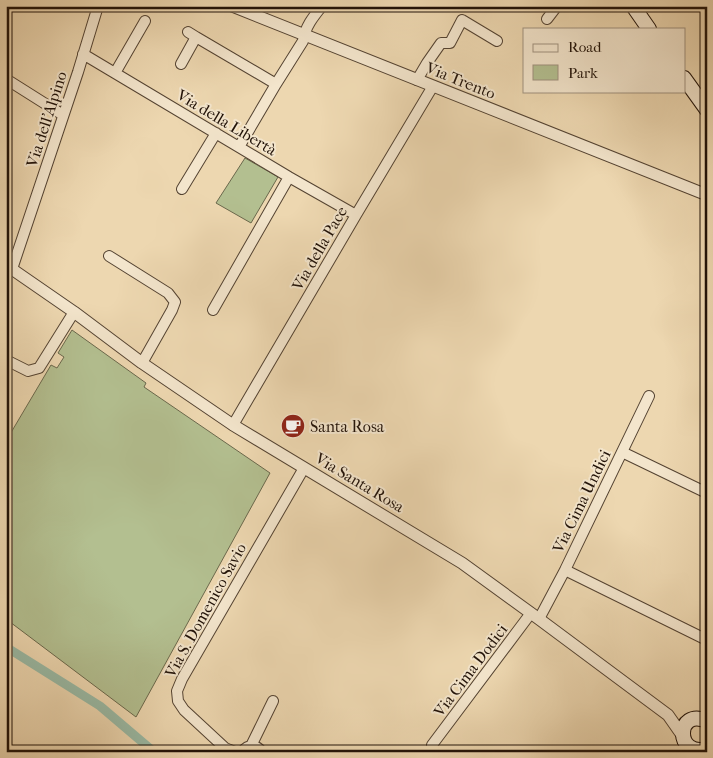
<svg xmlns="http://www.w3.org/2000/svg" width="713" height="758" viewBox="0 0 713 758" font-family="'IM FELL French Canon',serif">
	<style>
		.green { fill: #b3bf90; stroke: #6a684c }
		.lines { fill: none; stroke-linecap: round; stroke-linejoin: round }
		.canal { stroke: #9abaa5; stroke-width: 9 }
		.minor-casing { stroke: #544332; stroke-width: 12 }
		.tertiary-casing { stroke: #544332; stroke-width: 13 }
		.secondary-casing { stroke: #211208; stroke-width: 16 }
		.minor { stroke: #f3e5cc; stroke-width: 10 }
		.tertiary { stroke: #f3e5cc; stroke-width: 11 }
		.secondary { stroke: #f3e5cc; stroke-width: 14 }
		.labels { text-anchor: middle; stroke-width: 4; stroke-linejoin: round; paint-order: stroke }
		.street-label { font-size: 16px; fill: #211208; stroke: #f3e5cc }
		.poi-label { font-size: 16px; fill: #211208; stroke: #f3e5cc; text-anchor: start }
	</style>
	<rect width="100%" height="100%" fill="#edd7b0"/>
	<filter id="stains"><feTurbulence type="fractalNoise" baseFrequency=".004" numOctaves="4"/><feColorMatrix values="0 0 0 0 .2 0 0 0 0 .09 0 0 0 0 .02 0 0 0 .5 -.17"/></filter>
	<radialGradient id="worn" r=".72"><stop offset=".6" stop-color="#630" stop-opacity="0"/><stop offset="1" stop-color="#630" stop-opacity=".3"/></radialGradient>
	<path class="green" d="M 245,158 L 278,177 L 251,223 L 216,203 Z
		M 72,330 L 146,383 L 144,387 L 270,473 L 136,717 L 6,619 L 6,441 L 51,365 L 57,368 L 64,357 L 58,353 Z"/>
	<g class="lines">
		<path class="canal" d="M 6,647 L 100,706 L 154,752"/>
		<g class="minor-casing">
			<path id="minor" d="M 547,19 L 557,6
				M 196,37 L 276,84
				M 83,54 L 289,177 L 356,215
				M 181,64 L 196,37 L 188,32
				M 115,73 L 145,21
				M 6,79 L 63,115
				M 417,80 L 427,63 L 441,43 L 450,43 L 462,20 L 497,41
				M 239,147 L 276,84 L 303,41 C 305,27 313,17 322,6
				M 182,189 L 216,133
				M 109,256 L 168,293 L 175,302 L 172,310 L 142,363
				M 12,269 L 78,72 L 98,6
				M 213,310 L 289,177
				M 6,360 L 28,371 L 39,368 L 74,312
				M 233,425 L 356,215 L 433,86
				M 622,452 L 707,493
				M 565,570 L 707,640
				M 539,619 L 565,570 L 649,396
				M 432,745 L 531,613
				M 251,746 L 273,701
				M 235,752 L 225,748 L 184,710 L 178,701 L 177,691 L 182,679 L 304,468
				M 242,752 C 248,744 256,744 262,752"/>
		</g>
		<g class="tertiary-casing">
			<path id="tertiary" d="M 232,6 L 707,195
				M 6,265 L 74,312 L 142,363 L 233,425 L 462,563 L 539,619 L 668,715 L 682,735"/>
		</g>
		<g class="secondary-casing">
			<path id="secondary" d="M 633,6 L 649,29
				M 684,78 L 707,110
				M 707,721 C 675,707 675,758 707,749"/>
		</g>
		<use href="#minor" class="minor"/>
		<use href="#tertiary" class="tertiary"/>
		<use href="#secondary" class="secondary"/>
	</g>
	<defs>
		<g id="cafe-disc" transform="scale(1.25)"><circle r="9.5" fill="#8f2418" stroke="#f3e5cc"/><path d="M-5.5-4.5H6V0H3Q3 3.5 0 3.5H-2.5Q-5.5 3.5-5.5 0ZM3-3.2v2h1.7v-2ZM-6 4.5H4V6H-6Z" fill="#fff"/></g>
	</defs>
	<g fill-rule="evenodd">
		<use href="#cafe-disc" x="293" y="426"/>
	</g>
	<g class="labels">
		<g class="street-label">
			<text transform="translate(461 80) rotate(22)" y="6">Via Trento</text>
			<text transform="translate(46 119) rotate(-72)" y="6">Via dell'Alpino</text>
			<text transform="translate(227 122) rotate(31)" y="6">Via della Libertà</text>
			<text transform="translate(319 248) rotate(-60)" y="6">Via della Pace</text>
			<text transform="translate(360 482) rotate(31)" y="6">Via Santa Rosa</text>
			<text transform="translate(581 501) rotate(-64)" y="6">Via Cima Undici</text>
			<text transform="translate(205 610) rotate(-61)" y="6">Via S. Domenico Savio</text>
			<text transform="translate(470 670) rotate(-53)" y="6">Via Cima Dodici</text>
		</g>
		<g class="poi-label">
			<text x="310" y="432">Santa Rosa</text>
		</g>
	</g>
	<rect width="713" height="758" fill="none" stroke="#edd7b0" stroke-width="25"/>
	<rect x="8" y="8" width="698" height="743" fill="none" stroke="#211208" stroke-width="2.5"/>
	<rect x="12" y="12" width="688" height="733" fill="none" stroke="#211208"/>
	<rect x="523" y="28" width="162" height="65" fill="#f3e5cc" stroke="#9f917e"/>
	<rect x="533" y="44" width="25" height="8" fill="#f3e5cc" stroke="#9f917e"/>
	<text x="568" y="52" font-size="15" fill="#211208">Road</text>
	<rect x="533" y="65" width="25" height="15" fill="#b3bf90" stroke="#9f917e"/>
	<text x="568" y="78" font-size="15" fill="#211208">Park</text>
	<rect width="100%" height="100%" filter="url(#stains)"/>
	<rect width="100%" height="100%" fill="url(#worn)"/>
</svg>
